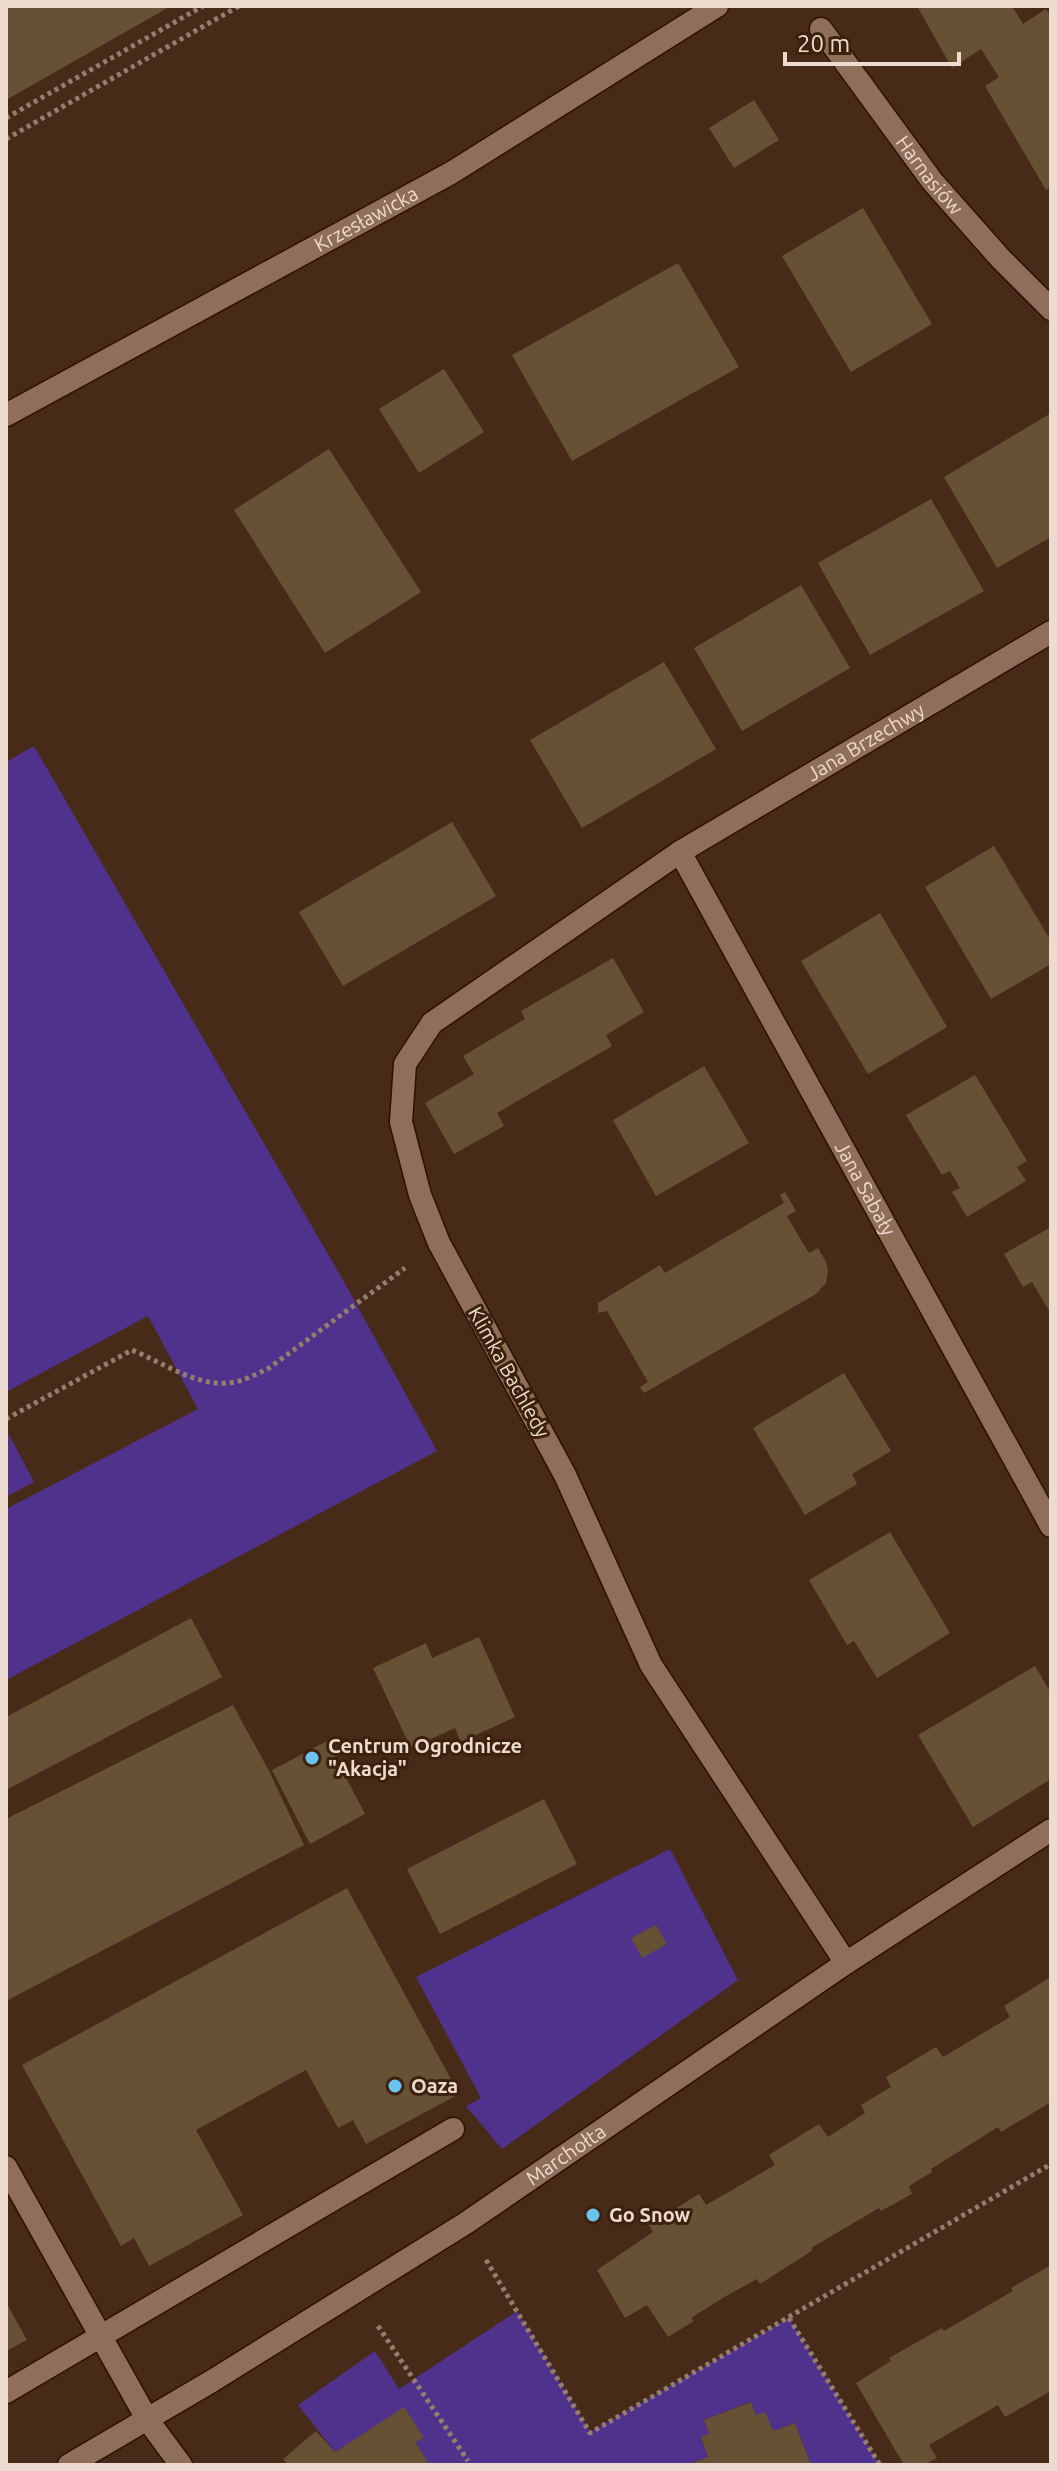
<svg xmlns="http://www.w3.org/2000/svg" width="1057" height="2471" viewBox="0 0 1057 2471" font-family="Ubuntu,sans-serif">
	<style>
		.green { fill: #4f328b }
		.building { fill: #675134 }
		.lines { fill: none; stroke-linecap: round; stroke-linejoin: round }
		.minor-casing { stroke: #2c1201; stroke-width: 25 }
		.path { stroke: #957e6e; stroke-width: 5; stroke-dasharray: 4 4; stroke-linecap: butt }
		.minor { stroke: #906f5a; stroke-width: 22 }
		.poi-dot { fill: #6bc3f2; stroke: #3c210d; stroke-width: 3 }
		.labels { text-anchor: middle; stroke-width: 6; stroke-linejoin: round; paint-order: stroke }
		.street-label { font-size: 20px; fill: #eddbcf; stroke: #3c210d }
		.poi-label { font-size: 20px; font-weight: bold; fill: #eddbcf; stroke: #3c210d; text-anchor: start }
	</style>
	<rect width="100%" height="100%" fill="#472b18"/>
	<path class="green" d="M 34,746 L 343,1280 L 437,1451 L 6,1680 L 6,1509 L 198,1409 L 148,1316 L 6,1392 L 6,762 Z
		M 6,1429 L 34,1482 L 6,1497 Z
		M 670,1849 L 738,1980 L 502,2149 L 466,2106 L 481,2098 L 416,1977 Z
		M 517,2311 L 590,2432 L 789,2318 L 880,2465 L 811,2465 L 795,2423 L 773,2431 L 756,2415 L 750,2402 L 704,2420 L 709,2434 L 701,2438 L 708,2457 L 687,2465 L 430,2465 L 415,2442 L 423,2438 L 404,2408 L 335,2452 L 298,2405 L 375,2351 L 399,2389 Z"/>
	<path class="building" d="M 6,6 L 171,6 L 6,100 Z
		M 917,6 L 1012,6 L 1023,24 L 1046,9 L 1051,17 L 1051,187 L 1046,190 L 985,86 L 999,77 L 981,49 L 952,68 Z
		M 754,100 L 779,140 L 734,168 L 709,128 Z
		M 863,208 L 932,324 L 851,372 L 782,256 Z
		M 678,263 L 739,367 L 572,461 L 512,355 Z
		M 444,369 L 484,432 L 419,473 L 379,409 Z
		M 1051,413 L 1051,537 L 997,568 L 944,477 Z
		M 329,449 L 421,592 L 325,653 L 234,510 Z
		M 931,499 L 984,591 L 870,655 L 818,563 Z
		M 801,585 L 850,668 L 742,731 L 694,648 Z
		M 664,662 L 716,749 L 582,828 L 530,740 Z
		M 452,822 L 496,896 L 343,986 L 299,912 Z
		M 994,846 L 1051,941 L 1051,964 L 991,999 L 925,887 Z
		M 880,913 L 947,1027 L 868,1074 L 801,961 Z
		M 613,958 L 644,1012 L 606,1035 L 612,1046 L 497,1113 L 504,1126 L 454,1154 L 425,1103 L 474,1074 L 463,1056 L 525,1019 L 521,1011 Z
		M 704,1066 L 749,1143 L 656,1196 L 613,1120 Z
		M 975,1075 L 1027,1161 L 1017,1167 L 1026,1181 L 967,1217 L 952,1192 L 960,1188 L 950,1171 L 942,1175 L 906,1115 Z
		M 785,1192 L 796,1211 L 787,1216 L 804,1245 L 809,1253 L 818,1248 L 826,1262 L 828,1270 L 826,1283 L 816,1294 L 644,1393 L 640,1387 L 648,1382 L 607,1311 L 598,1313 L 598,1303 L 660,1265 L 665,1273 L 784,1203 L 780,1195 Z
		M 1051,1227 L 1051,1314 L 1032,1282 L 1023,1287 L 1004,1254 Z
		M 844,1373 L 891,1451 L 852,1474 L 857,1484 L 805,1515 L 753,1428 Z
		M 890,1532 L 950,1633 L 877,1678 L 854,1641 L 847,1645 L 809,1580 Z
		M 191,1618 L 222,1677 L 6,1790 L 6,1717 Z
		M 479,1637 L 515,1717 L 461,1742 L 455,1728 L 411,1748 L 373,1668 L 426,1643 L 432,1658 Z
		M 1035,1666 L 1051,1693 L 1051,1779 L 973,1827 L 918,1735 Z
		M 233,1705 L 269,1771 L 304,1845 L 6,2001 L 6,1819 Z
		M 327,1741 L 365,1814 L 310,1844 L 272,1770 Z
		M 544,1799 L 577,1864 L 440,1934 L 407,1869 Z
		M 347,1888 L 459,2094 L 366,2144 L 353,2120 L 338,2128 L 306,2070 L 196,2130 L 243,2215 L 149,2266 L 134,2238 L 121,2246 L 22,2065 Z
		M 656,1925 L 667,1944 L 642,1958 L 631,1938 Z
		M 1051,1977 L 1051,2102 L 1001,2132 L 998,2127 L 931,2169 L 932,2172 L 909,2186 L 912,2194 L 881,2211 L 879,2208 L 811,2248 L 813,2250 L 760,2284 L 757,2279 L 726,2296 L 691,2318 L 694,2321 L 668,2337 L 647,2305 L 625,2318 L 597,2270 L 653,2232 L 649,2225 L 699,2194 L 706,2205 L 775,2165 L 769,2155 L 819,2124 L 828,2137 L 865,2113 L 861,2105 L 891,2087 L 886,2077 L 936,2047 L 943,2057 L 1010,2017 L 1004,2006 Z
		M 1051,2265 L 1051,2391 L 1005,2417 L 998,2405 L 929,2445 L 937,2458 L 924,2465 L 904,2465 L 856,2383 L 891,2361 L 889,2358 L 942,2328 L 944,2331 L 1013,2291 L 1011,2288 Z
		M 6,2302 L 27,2340 L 6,2351 Z
		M 751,2402 L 756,2415 L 765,2412 L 773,2431 L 795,2423 L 811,2465 L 687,2465 L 708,2457 L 701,2437 L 709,2434 L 704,2420 Z
		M 404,2407 L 424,2438 L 415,2442 L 430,2465 L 288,2465 L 283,2459 L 316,2431 L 335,2452 Z"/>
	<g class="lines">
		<g class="minor-casing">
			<g id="minor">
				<path id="s1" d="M 821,29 L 932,181 L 1001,259 L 1051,309"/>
				<path id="s2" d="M 6,415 L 451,173 L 717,6"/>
				<path id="s3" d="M 680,852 L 1051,1526"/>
				<path id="s4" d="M 846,1963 L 651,1665 L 565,1475 L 439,1243 L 420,1195 L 401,1122 L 405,1064 L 432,1023 L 680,852 L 1051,632"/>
				<path d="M 6,2167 L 147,2419 L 181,2465"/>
				<path d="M 6,2392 L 453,2129"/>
				<path id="s5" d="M 69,2465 L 212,2381 L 466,2223 L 846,1963 L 1051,1830"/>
			</g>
		</g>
		<path class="path" d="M 6,118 L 203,6
			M 6,139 L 239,6
			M 6,1419 L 132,1350 C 161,1362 196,1386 228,1383 C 243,1382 256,1374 269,1368 L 405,1268
			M 486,2260 L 590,2433 L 1051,2164
			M 789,2318 L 880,2465
			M 378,2326 L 468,2461"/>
		<use href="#minor" class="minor"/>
	</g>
	<g class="poi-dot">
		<circle cx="312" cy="1758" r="8"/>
		<circle cx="395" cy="2086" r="8"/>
		<circle cx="593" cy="2215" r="8"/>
	</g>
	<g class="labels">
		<g class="street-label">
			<text dy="7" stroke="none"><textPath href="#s1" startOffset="182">Harnasiów</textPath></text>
			<text dy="7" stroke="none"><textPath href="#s2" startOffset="410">Krzesławicka</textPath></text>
			<text dy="7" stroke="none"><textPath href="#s4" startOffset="1580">Jana Brzechwy</textPath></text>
			<text dy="7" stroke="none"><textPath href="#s3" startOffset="384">Jana Sabały</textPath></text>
			<text transform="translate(509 1372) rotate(61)" y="7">Klimka Bachledy</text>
			<text dy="7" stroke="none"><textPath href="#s5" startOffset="586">Marchołta</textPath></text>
		</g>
		<g class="poi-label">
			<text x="328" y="1753">Centrum Ogrodnicze<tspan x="328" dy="23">"Akacja"</tspan></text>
			<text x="411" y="2093">Oaza</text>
			<text x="609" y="2222">Go Snow</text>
		</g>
	</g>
	<rect width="1057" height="2471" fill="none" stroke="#eddbcf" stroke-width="16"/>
	<path d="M785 52v12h174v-12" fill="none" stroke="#eddbcf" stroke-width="4"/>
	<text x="797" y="52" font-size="24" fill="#eddbcf" stroke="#3c210d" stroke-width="6" paint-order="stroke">20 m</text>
</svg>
